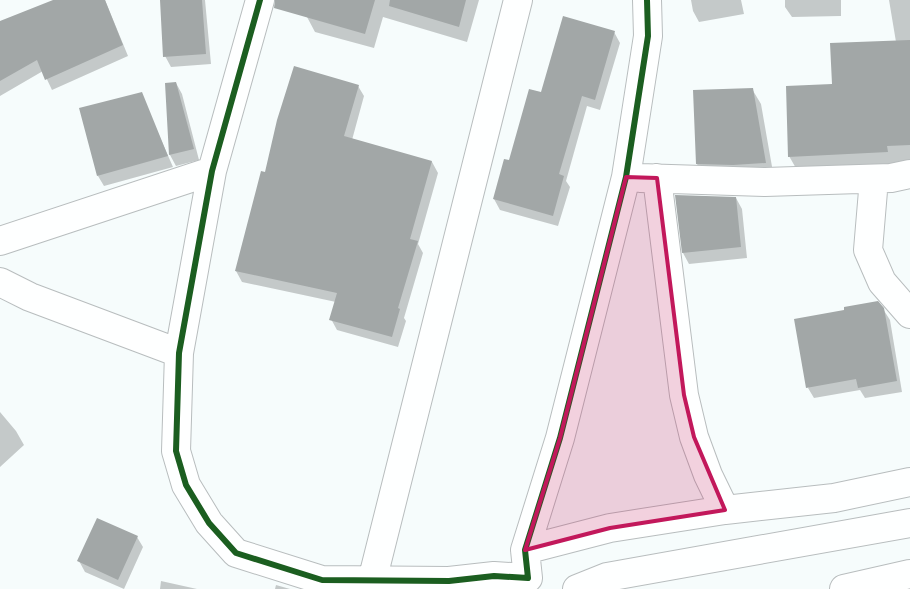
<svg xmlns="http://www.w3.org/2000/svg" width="910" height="589" viewBox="0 0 910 589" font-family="'Public Sans',sans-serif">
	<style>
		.shadow { fill: #0003 }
		.building { fill: #a2a7a7 }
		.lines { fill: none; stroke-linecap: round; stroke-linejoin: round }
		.minor-casing { stroke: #b8bdbe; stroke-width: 30 }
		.secondary-casing { stroke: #b8bdbe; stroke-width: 30 }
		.minor { stroke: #feffff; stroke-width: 28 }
		.secondary { stroke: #feffff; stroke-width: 28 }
		.cycleway-casing { stroke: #fff; stroke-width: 9 }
		.cycleway { stroke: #1b5e20; stroke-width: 6 }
		.marked { fill: #c2185b; fill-opacity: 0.2; stroke: #c2185b; stroke-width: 4; stroke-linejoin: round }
	</style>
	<rect width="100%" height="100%" fill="#f6fcfc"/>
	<path class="shadow" d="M 60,0 L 105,0 L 128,56 L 52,90 L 43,71 L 0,96 L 0,23 Z
		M 161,0 L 205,0 L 211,64 L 171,67 L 165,56 Z
		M 312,0 L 479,0 L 467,42 L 383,17 L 374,48 L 315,32 L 307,17 Z
		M 691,0 L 741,0 L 744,14 L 699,22 L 693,11 Z
		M 785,0 L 841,0 L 841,16 L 792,17 L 785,7 Z
		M 889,0 L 910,0 L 910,165 L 797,170 L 789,156 L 833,85 L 896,42 Z
		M 614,32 L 620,43 L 600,110 L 587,106 L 566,181 L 570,187 L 558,226 L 500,210 L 494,199 L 542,94 Z
		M 176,83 L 182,94 L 199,160 L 176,166 L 170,155 L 166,84 Z
		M 358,86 L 364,96 L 352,140 L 432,162 L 438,173 L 418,244 L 423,253 L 404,318 L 406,321 L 398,347 L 337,330 L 331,319 L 336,302 L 242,282 L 236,271 L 266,173 Z
		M 752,89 L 761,104 L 774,178 L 705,179 L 697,164 Z
		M 141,94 L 173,167 L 104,186 L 98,176 Z
		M 677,196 L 736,198 L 742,209 L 747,258 L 689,264 L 683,253 Z
		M 883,309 L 890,320 L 902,392 L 865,398 L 860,390 L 814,398 L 808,388 Z
		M 0,412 L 16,431 L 24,445 L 0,467 Z
		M 137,537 L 143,547 L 124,589 L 85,572 L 79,561 Z
		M 161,581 L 197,589 L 160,589 Z
		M 276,585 L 290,589 L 275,589 Z"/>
	<path class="building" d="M 53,0 L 105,0 L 123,45 L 45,80 L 37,60 L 0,81 L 0,21 Z
		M 160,0 L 202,0 L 206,54 L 163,57 Z
		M 275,0 L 375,0 L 365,34 L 274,8 Z
		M 390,0 L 466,0 L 459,27 L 389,6 Z
		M 563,16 L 615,31 L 595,100 L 582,96 L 559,174 L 564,176 L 553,216 L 493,199 L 504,159 L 509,160 L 529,89 L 541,92 Z
		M 910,40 L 910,145 L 887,146 L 888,152 L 788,157 L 786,86 L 832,84 L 830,43 Z
		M 294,66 L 359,85 L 344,136 L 432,161 L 410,239 L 418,241 L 398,308 L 400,309 L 392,337 L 329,320 L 337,293 L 235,271 L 261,171 L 265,172 L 277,120 Z
		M 176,82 L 194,149 L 169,155 L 165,83 Z
		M 753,88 L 766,163 L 733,165 L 696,164 L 693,90 Z
		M 142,92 L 168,156 L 97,176 L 79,108 Z
		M 675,195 L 736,197 L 741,247 L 682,253 Z
		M 878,301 L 884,308 L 897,381 L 858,388 L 856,379 L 806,388 L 794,319 L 844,310 L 844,307 Z
		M 97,518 L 138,536 L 118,580 L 77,561 Z"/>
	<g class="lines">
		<g class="minor-casing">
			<path id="minor" d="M 260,0 L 212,171 L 179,353 L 176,451 L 186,485 L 209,523 L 236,553 L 322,580 L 449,581 L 494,576 L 528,578 L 525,550 L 560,438 L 626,177 L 648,36 L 647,0
				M 640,178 L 765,182 L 891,178 L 910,174
				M 657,178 L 684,395 L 694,437 L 708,475 L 725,510
				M 874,179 L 868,250 L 882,282 L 910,314
				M 0,241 L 212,171
				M 0,282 L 30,297 L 179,353
				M 525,550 L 610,528 L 725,510 L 834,498 L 910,482
				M 372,581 L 518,0"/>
		</g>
		<g class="secondary-casing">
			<path id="secondary" d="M 577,589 L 607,577 L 910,523
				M 844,589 L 910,574"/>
		</g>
		<use href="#minor" class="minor"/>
		<use href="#secondary" class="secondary"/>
		<g class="cycleway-casing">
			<path id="cycleway" d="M 260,0 L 212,171 L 179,353 L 176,451 L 186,485 L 209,523 L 236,553 L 322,580 L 449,581 L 494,576 L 528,578 L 525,550 L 560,438 L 626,177 L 648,36 L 647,0"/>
		</g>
		<use href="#cycleway" class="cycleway"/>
	</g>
	<path class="marked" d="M 626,177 L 657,178 L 684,395 L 694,437 L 725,510 L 610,528 L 525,550 L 560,438 Z"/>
</svg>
